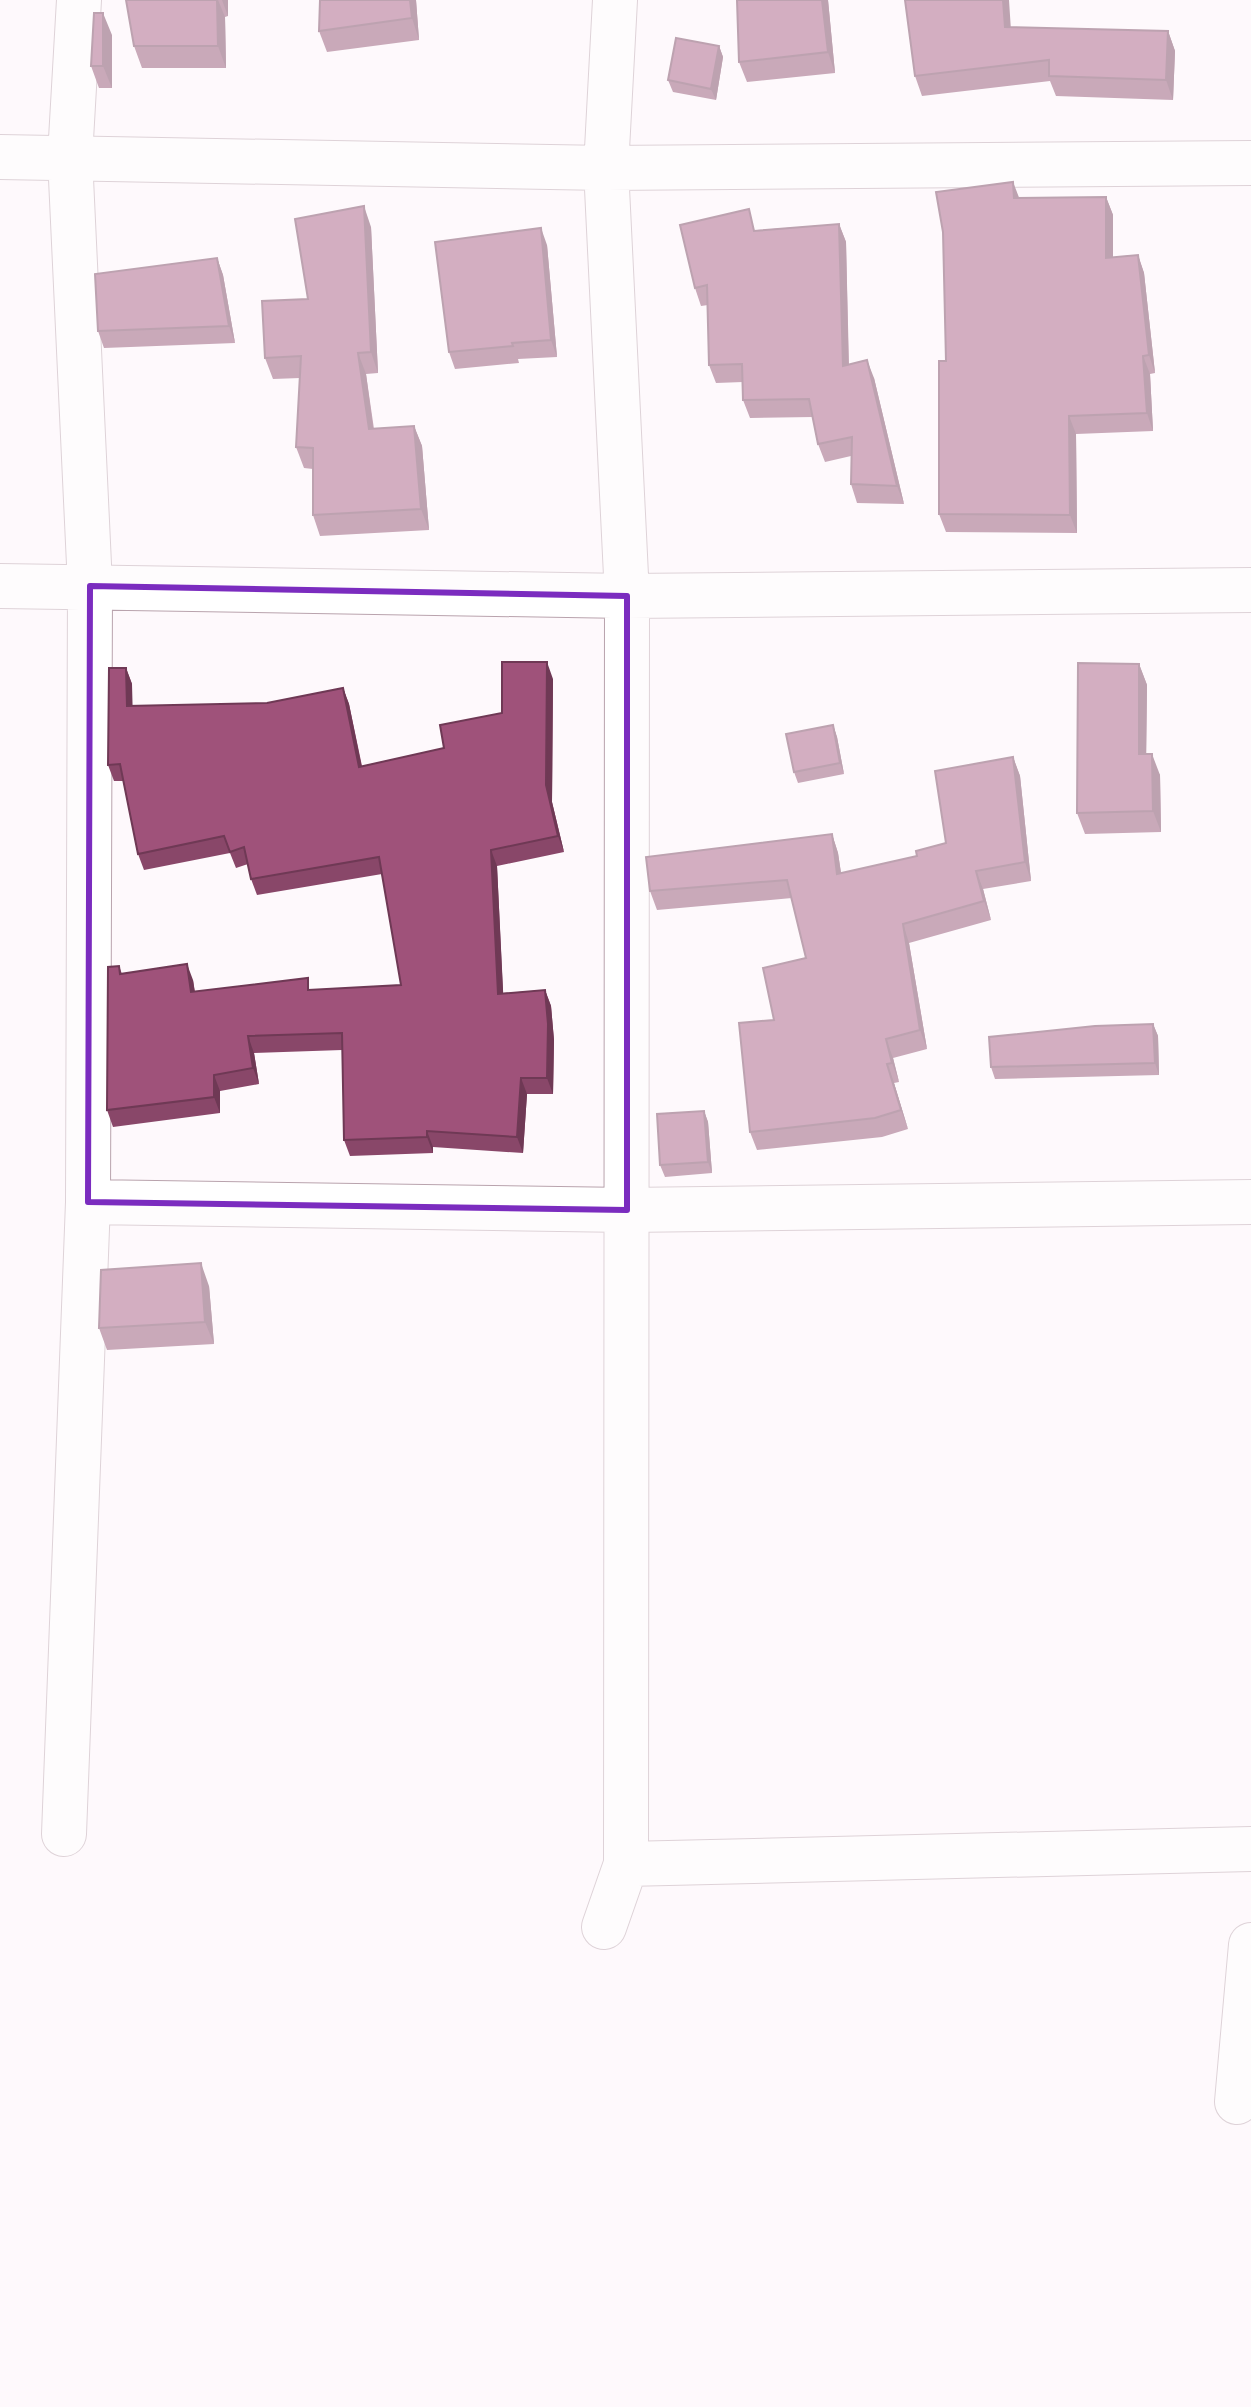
<svg xmlns="http://www.w3.org/2000/svg" width="1251" height="2407" viewBox="0 0 1251 2407" font-family="Arial,sans-serif">
	<style>
		.lines { fill: none; stroke-linecap: round; stroke-linejoin: round }
		.street-casing { stroke: #b9a3ad; stroke-width: 46 }
		.street { stroke: #fff; stroke-width: 44 }
		.wall { fill: #894769 }
		.shaded-wall { fill: #6f3955 }
		.building { fill: #9f527a; stroke: #6f3955; stroke-width: 2 }
		.marked { fill: none; stroke: #7b2cbf; stroke-width: 6; stroke-linejoin: round }
	</style>
	<rect width="100%" height="100%" fill="#fef9fc"/>
	<g class="lines">
		<g class="street-casing">
			<path id="street" d="M 0,157 L 606,168 L 1251,163
				M 0,586 L 627,596 L 1251,590
				M 88,1202 L 627,1210 L 1251,1202
				M 64,1834 L 88,1202 L 90,586 L 70,157 L 79,0
				M 626,1864 L 1251,1849
				M 604,1927 L 626,1864 L 627,596 L 606,168 L 615,0
				M 1237,2102 L 1251,1945"/>
		</g>
		<use href="#street" class="street"/>
	</g>
	<path class="wall" d="M 126,0 L 228,0 L 228,16 L 225,17 L 226,68 L 142,68 L 134,46 Z
		M 416,0 L 419,40 L 327,52 L 319,31 Z
		M 828,0 L 835,73 L 747,82 L 739,62 Z
		M 1011,27 L 1168,31 L 1175,51 L 1173,100 L 1056,96 L 1050,81 L 922,96 L 915,76 Z
		M 112,35 L 112,88 L 99,88 L 91,66 Z
		M 719,46 L 723,57 L 716,100 L 673,92 L 668,80 Z
		M 1106,197 L 1113,215 L 1113,258 L 1138,255 L 1144,273 L 1155,373 L 1150,374 L 1153,431 L 1076,434 L 1077,533 L 946,532 L 939,514 L 1019,198 Z
		M 839,224 L 846,242 L 849,365 L 874,378 L 904,504 L 857,503 L 851,484 L 851,456 L 825,462 L 818,444 L 813,417 L 750,418 L 743,400 L 743,382 L 716,383 L 709,365 L 708,305 L 701,306 L 695,288 L 757,230 Z
		M 371,227 L 378,373 L 366,374 L 374,429 L 414,426 L 422,446 L 429,530 L 320,536 L 313,515 L 313,469 L 304,468 L 296,447 L 300,378 L 273,379 L 265,358 L 308,299 Z
		M 547,245 L 557,357 L 518,359 L 519,363 L 455,369 L 449,352 Z
		M 217,258 L 223,275 L 235,343 L 104,348 L 98,331 Z
		M 1139,664 L 1147,685 L 1146,754 L 1160,775 L 1161,832 L 1085,834 L 1077,813 Z
		M 126,668 L 132,684 L 132,706 L 267,703 L 343,688 L 349,704 L 362,766 L 444,748 L 502,713 L 553,679 L 552,802 L 564,852 L 497,866 L 503,993 L 545,990 L 551,1006 L 554,1040 L 553,1094 L 527,1094 L 523,1153 L 433,1147 L 433,1153 L 350,1156 L 344,1140 L 342,1050 L 254,1053 L 259,1084 L 220,1091 L 220,1113 L 113,1127 L 107,1110 L 119,966 L 122,974 L 193,980 L 195,992 L 312,990 L 401,985 L 382,874 L 257,895 L 251,879 L 248,864 L 236,868 L 230,853 L 144,870 L 138,854 L 123,781 L 114,781 L 108,765 Z
		M 833,725 L 837,737 L 844,774 L 798,783 L 794,772 Z
		M 1013,757 L 1020,776 L 1031,881 L 983,889 L 991,920 L 909,943 L 927,1049 L 893,1058 L 899,1082 L 894,1083 L 908,1129 L 882,1137 L 757,1150 L 750,1132 L 774,1020 L 806,958 L 792,898 L 657,910 L 650,891 L 832,834 L 838,853 L 841,873 L 917,856 L 946,843 Z
		M 1153,1024 L 1158,1036 L 1159,1075 L 995,1079 L 991,1067 Z
		M 704,1111 L 708,1122 L 712,1173 L 665,1177 L 660,1165 Z
		M 209,1286 L 214,1344 L 107,1350 L 99,1328 Z"/>
	<path class="shaded-wall" d="M 217,0 L 218,0 L 225,17 L 226,68 L 218,46 Z
		M 222,0 L 228,0 L 228,16 Z
		M 410,0 L 416,0 L 419,40 L 412,18 Z
		M 822,0 L 828,0 L 835,73 L 828,52 Z
		M 1003,0 L 1009,0 L 1012,46 L 1005,27 Z
		M 103,13 L 112,35 L 112,88 L 103,66 Z
		M 1168,31 L 1175,51 L 1173,100 L 1166,80 Z
		M 719,46 L 723,57 L 716,100 L 711,89 Z
		M 1013,182 L 1020,200 L 1014,198 Z
		M 1106,197 L 1113,215 L 1113,277 L 1106,258 Z
		M 364,206 L 371,227 L 378,373 L 371,352 Z
		M 839,224 L 846,242 L 849,384 L 843,366 Z
		M 541,228 L 547,245 L 557,357 L 551,340 Z
		M 1138,255 L 1144,273 L 1155,373 L 1149,355 Z
		M 217,258 L 223,275 L 235,343 L 229,326 Z
		M 358,353 L 366,374 L 376,450 L 369,429 Z
		M 1143,356 L 1150,374 L 1153,431 L 1147,413 Z
		M 867,360 L 874,378 L 904,504 L 897,486 Z
		M 1069,416 L 1076,434 L 1077,533 L 1070,515 Z
		M 414,426 L 422,446 L 429,530 L 421,509 Z
		M 547,662 L 553,679 L 552,802 L 564,852 L 558,836 L 546,785 Z
		M 1139,664 L 1147,685 L 1146,775 L 1139,754 Z
		M 126,668 L 132,684 L 133,722 L 127,706 Z
		M 343,688 L 349,704 L 365,783 L 359,767 Z
		M 833,725 L 837,737 L 844,774 L 840,763 Z
		M 1152,754 L 1160,775 L 1161,832 L 1153,811 Z
		M 1013,757 L 1020,776 L 1031,881 L 1025,862 Z
		M 832,834 L 838,853 L 844,893 L 837,874 Z
		M 491,850 L 497,866 L 504,1010 L 498,994 Z
		M 976,871 L 983,889 L 991,920 L 984,901 Z
		M 903,924 L 909,943 L 927,1049 L 920,1030 Z
		M 187,964 L 193,980 L 197,1009 L 191,992 Z
		M 545,990 L 551,1006 L 554,1040 L 553,1094 L 547,1078 Z
		M 1153,1024 L 1158,1036 L 1159,1075 L 1155,1063 Z
		M 248,1036 L 254,1053 L 259,1084 L 253,1068 Z
		M 886,1039 L 893,1058 L 899,1082 L 892,1063 Z
		M 887,1064 L 894,1083 L 908,1129 L 901,1110 Z
		M 214,1075 L 220,1091 L 220,1113 L 214,1097 Z
		M 521,1078 L 527,1094 L 523,1153 L 517,1137 Z
		M 704,1111 L 708,1122 L 712,1173 L 708,1162 Z
		M 427,1131 L 433,1147 L 433,1153 L 427,1137 Z
		M 201,1263 L 209,1286 L 214,1344 L 205,1322 Z"/>
	<path class="building" d="M 126,0 L 217,0 L 218,46 L 134,46 Z
		M 320,0 L 410,0 L 412,18 L 319,31 Z
		M 737,0 L 822,0 L 828,52 L 739,62 Z
		M 905,0 L 1003,0 L 1005,27 L 1168,31 L 1166,80 L 1049,76 L 1049,60 L 915,76 Z
		M 94,13 L 103,13 L 103,66 L 91,66 Z
		M 676,38 L 719,46 L 711,89 L 668,80 Z
		M 1013,182 L 1014,198 L 1106,197 L 1106,258 L 1138,255 L 1149,355 L 1143,356 L 1147,413 L 1069,416 L 1070,515 L 939,514 L 939,361 L 946,361 L 943,232 L 936,192 Z
		M 364,206 L 371,352 L 358,353 L 369,429 L 414,426 L 421,509 L 313,515 L 313,448 L 296,447 L 301,356 L 265,358 L 262,301 L 308,299 L 295,219 Z
		M 749,209 L 754,231 L 839,224 L 843,366 L 867,360 L 897,486 L 851,484 L 852,437 L 818,444 L 809,399 L 743,400 L 742,364 L 709,365 L 707,285 L 695,288 L 680,225 Z
		M 541,228 L 551,340 L 512,343 L 513,346 L 449,352 L 435,242 Z
		M 217,258 L 229,326 L 98,331 L 95,274 Z
		M 502,662 L 547,662 L 546,785 L 558,836 L 491,850 L 498,994 L 545,990 L 548,1024 L 547,1078 L 521,1078 L 517,1137 L 427,1131 L 427,1137 L 344,1140 L 342,1033 L 248,1036 L 253,1068 L 214,1075 L 214,1097 L 107,1110 L 108,967 L 119,966 L 120,974 L 187,964 L 191,992 L 308,978 L 308,990 L 401,985 L 379,857 L 251,879 L 244,847 L 230,852 L 224,836 L 138,854 L 120,764 L 108,765 L 109,668 L 126,668 L 127,706 L 267,703 L 343,688 L 359,767 L 444,748 L 440,725 L 502,713 Z
		M 1078,663 L 1139,664 L 1139,754 L 1152,754 L 1153,811 L 1077,813 Z
		M 833,725 L 840,763 L 794,772 L 786,734 Z
		M 1013,757 L 1025,862 L 976,871 L 984,901 L 903,924 L 920,1030 L 886,1039 L 892,1063 L 887,1064 L 901,1110 L 875,1118 L 750,1132 L 739,1023 L 774,1020 L 763,968 L 806,958 L 787,880 L 650,891 L 646,857 L 832,834 L 837,874 L 917,856 L 916,851 L 946,843 L 935,771 Z
		M 1153,1024 L 1155,1063 L 991,1067 L 989,1037 L 1095,1026 Z
		M 704,1111 L 708,1162 L 660,1165 L 657,1114 Z
		M 201,1263 L 205,1322 L 99,1328 L 101,1270 Z"/>
	<path d="M0 0H1251V2407H0ZM 90,586 L 627,596 L 627,1210 L 88,1202 Z" fill="#fef9fc" fill-opacity=".55" fill-rule="evenodd"/>
	<path class="marked" d="M 90,586 L 627,596 L 627,1210 L 88,1202 Z"/>
</svg>
